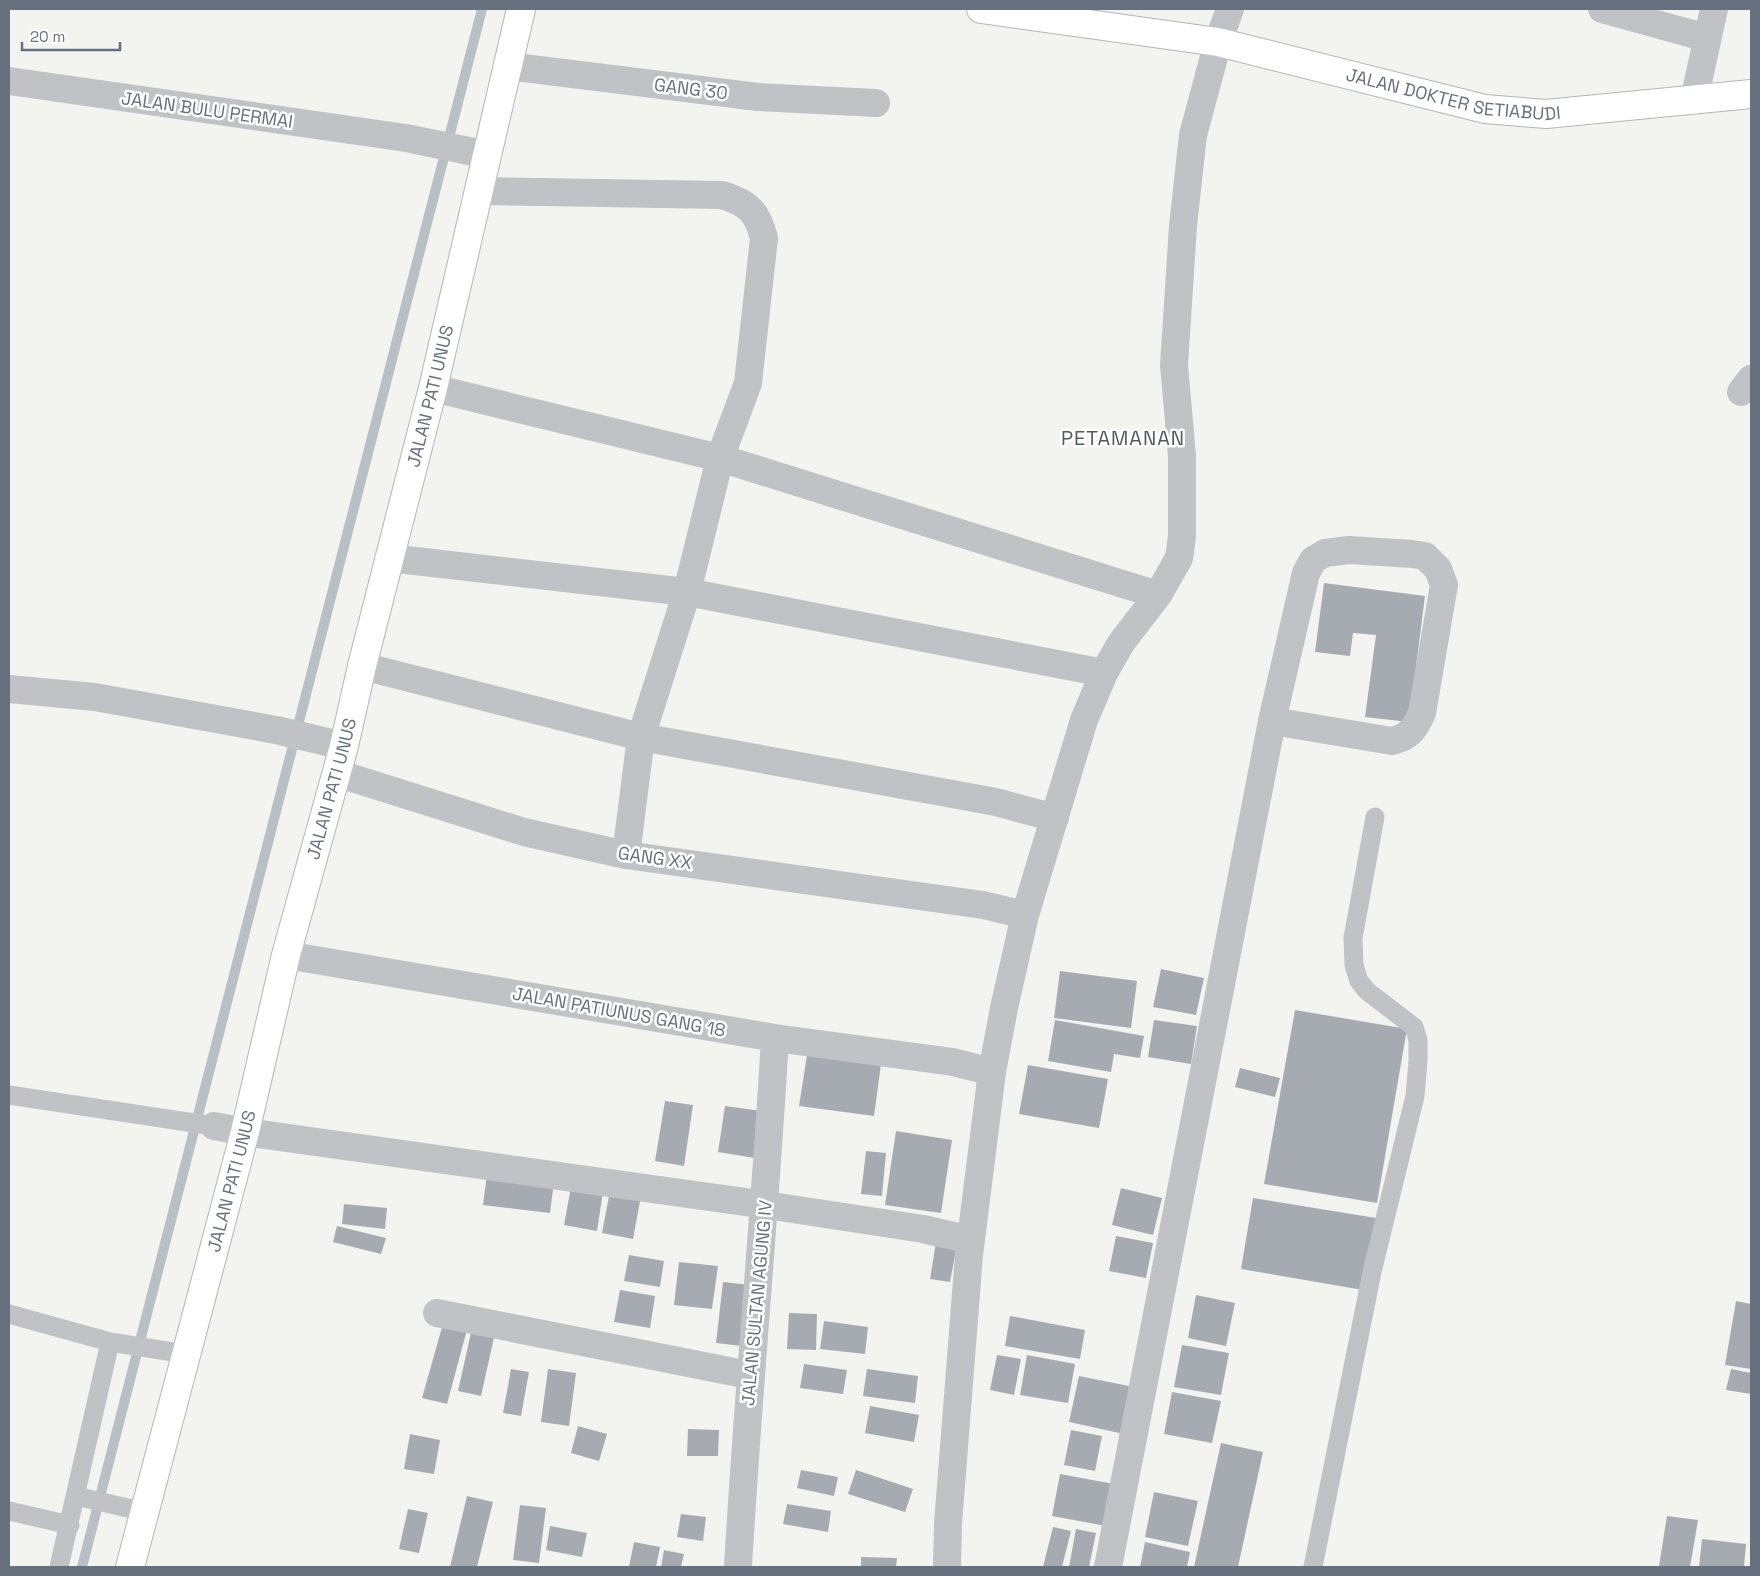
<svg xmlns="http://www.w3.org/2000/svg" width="1760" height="1576" viewBox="0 0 1760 1576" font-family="'Space Grotesk',sans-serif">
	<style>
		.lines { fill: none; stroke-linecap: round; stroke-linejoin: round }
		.stream { stroke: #b8c0c5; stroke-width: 10 }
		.building { fill: #a6abb2 }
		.secondary-casing { stroke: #b2b5ba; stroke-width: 30 }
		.highway-casing { stroke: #b2b5b8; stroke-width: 30 }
		.lane { stroke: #c0c2c5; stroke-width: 19 }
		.street { stroke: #c0c2c5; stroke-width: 28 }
		.secondary { stroke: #fff; stroke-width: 28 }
		.highway { stroke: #fff; stroke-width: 28 }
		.labels { text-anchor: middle; stroke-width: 5; stroke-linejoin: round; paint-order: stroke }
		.street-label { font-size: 18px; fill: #66707e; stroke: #fff }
		.quarter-label { font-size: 20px; letter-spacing: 1px; fill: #535a64; stroke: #fff }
	</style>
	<rect width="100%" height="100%" fill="#f3f4f0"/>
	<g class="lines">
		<path class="stream" d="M 82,1567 L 482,9"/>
	</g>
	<path class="building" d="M 1324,583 L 1425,596 L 1409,722 L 1365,717 L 1376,635 L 1353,633 L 1350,656 L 1315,652 Z
		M 1161,969 L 1204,978 L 1196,1015 L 1153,1007 Z
		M 1060,971 L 1137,981 L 1131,1028 L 1054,1018 Z
		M 1295,1010 L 1407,1029 L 1377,1203 L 1264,1184 Z
		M 1055,1020 L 1144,1036 L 1140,1058 L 1114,1054 L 1111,1072 L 1048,1061 Z
		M 1154,1020 L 1197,1026 L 1191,1064 L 1148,1057 Z
		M 807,1055 L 881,1064 L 874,1116 L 799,1106 Z
		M 1028,1065 L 1108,1079 L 1099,1128 L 1019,1114 Z
		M 1240,1068 L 1280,1078 L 1275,1097 L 1235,1087 Z
		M 665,1101 L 693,1105 L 684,1166 L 655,1161 Z
		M 725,1106 L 769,1112 L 761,1159 L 718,1152 Z
		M 896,1131 L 952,1140 L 941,1213 L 885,1205 Z
		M 866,1151 L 886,1153 L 882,1196 L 861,1194 Z
		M 487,1174 L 554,1182 L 550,1213 L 483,1205 Z
		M 571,1187 L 603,1192 L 597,1231 L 564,1225 Z
		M 1121,1188 L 1162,1198 L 1153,1235 L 1112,1225 Z
		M 610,1191 L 641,1196 L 633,1239 L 602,1233 Z
		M 1253,1198 L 1376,1218 L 1363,1290 L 1241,1269 Z
		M 344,1204 L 387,1208 L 385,1229 L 342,1224 Z
		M 337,1226 L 386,1238 L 381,1254 L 333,1242 Z
		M 1116,1236 L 1153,1243 L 1146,1278 L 1109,1271 Z
		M 936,1242 L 957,1245 L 950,1282 L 930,1279 Z
		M 629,1255 L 664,1261 L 660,1287 L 624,1281 Z
		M 679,1262 L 718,1266 L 712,1309 L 674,1305 Z
		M 723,1282 L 750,1285 L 742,1346 L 716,1343 Z
		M 620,1290 L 655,1296 L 650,1328 L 614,1322 Z
		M 1196,1295 L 1235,1303 L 1226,1346 L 1188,1338 Z
		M 1736,1301 L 1751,1304 L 1751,1369 L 1725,1365 Z
		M 789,1313 L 817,1314 L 816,1350 L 787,1349 Z
		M 1010,1316 L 1085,1330 L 1080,1359 L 1005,1346 Z
		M 444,1320 L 468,1326 L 447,1404 L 422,1398 Z
		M 824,1321 L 868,1327 L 865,1354 L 820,1349 Z
		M 472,1328 L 495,1333 L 481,1396 L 458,1391 Z
		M 1182,1345 L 1229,1353 L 1221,1395 L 1174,1387 Z
		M 997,1355 L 1021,1359 L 1014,1395 L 990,1390 Z
		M 1027,1355 L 1075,1364 L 1068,1403 L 1020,1395 Z
		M 804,1364 L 847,1370 L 843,1394 L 800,1388 Z
		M 511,1369 L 529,1372 L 521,1416 L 503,1413 Z
		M 548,1369 L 576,1373 L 569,1426 L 541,1422 Z
		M 867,1369 L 918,1376 L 915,1403 L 863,1396 Z
		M 1731,1369 L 1751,1373 L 1751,1394 L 1726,1390 Z
		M 1079,1376 L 1134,1387 L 1124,1434 L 1069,1422 Z
		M 1172,1392 L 1221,1401 L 1212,1443 L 1164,1434 Z
		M 870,1406 L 919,1415 L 914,1442 L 865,1433 Z
		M 578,1426 L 607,1434 L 599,1461 L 571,1453 Z
		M 688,1429 L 719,1430 L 718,1456 L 687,1456 Z
		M 1071,1430 L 1102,1436 L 1095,1471 L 1064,1465 Z
		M 410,1434 L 440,1440 L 434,1474 L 404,1469 Z
		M 1221,1443 L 1263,1452 L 1238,1567 L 1194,1567 Z
		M 801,1470 L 838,1477 L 834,1496 L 797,1488 Z
		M 856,1470 L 913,1489 L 905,1512 L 848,1494 Z
		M 1060,1474 L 1114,1484 L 1106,1526 L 1052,1516 Z
		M 1154,1492 L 1198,1501 L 1188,1546 L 1145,1537 Z
		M 467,1496 L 493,1502 L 477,1567 L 450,1567 Z
		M 787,1504 L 831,1511 L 828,1532 L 783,1524 Z
		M 520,1505 L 546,1508 L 539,1563 L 513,1560 Z
		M 408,1509 L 428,1513 L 419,1553 L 399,1549 Z
		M 681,1514 L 706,1517 L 703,1541 L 677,1537 Z
		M 1667,1516 L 1698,1520 L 1690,1567 L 1659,1566 Z
		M 550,1526 L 587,1533 L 582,1557 L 546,1550 Z
		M 1053,1527 L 1071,1531 L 1062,1567 L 1043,1567 Z
		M 1076,1529 L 1096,1533 L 1089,1567 L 1069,1567 Z
		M 1702,1539 L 1746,1544 L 1744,1567 L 1699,1567 Z
		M 634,1542 L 660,1547 L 656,1567 L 629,1567 Z
		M 1145,1542 L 1190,1552 L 1187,1567 L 1140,1567 Z
		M 664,1550 L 684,1554 L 681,1567 L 661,1567 Z
		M 861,1557 L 897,1558 L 896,1567 L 861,1567 Z"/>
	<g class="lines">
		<g class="secondary-casing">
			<g id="secondary">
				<path id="s1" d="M 130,1567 L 245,1132 L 286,955 L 344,746 L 362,666 L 433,388 L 521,9"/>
			</g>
		</g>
		<g class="highway-casing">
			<g id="highway">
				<path id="s2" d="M 981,9 L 1218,42 L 1485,109 L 1546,114 L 1751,94"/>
			</g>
		</g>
		<path class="lane" d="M 9,1095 L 214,1126
			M 9,1314 L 110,1342
			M 76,1496 L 145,1512
			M 9,1511 L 70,1525
			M 59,1567 L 110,1342 L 186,1354
			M 1313,1567 L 1372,1272 L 1415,1096 L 1418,1061 L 1418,1040 L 1414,1027 L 1367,991 L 1359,981 L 1354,965 L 1353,938 L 1375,817"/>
		<path class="street" d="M 1602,9 L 1707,38
			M 507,66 L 758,97 L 876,103
			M 9,81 L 406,138 L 488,155
			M 1694,100 L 1714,9
			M 481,191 L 722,195 C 748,203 757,211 764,238 L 748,383 L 720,458 L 687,592 L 641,737 L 626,855
			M 433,388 L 720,458 L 1158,595
			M 1741,392 L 1751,379
			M 389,558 L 687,592 L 1104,673
			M 362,666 L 641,737 L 996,802 L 1055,818
			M 9,689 L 95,697 L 276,730 L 344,746
			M 336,773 L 524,832 L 626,855 L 983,905 L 1025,915
			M 286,955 L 775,1038 L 953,1062 L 992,1072
			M 214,1126 L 245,1132 L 766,1205 L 923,1229 L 971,1240
			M 437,1313 L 749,1375
			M 738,1567 C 748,1391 765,1215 775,1038
			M 947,1567 L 948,1524 L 969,1255 L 992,1072 L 1004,1008 L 1025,915 L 1084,720 L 1104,673 L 1121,643 L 1158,595 L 1179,558 L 1182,536 L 1182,456 L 1174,365 L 1183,226 L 1193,135 L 1218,42 L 1230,9
			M 1108,1567 L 1272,721 L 1306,573 L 1313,560 L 1325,553 L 1349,550 L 1412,554 L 1425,556 L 1438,569 L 1444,585 L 1422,713 C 1415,729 1409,737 1392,741 L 1272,721"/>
		<use href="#secondary" class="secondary"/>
		<use href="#highway" class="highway"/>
	</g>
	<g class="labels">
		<g class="street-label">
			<text transform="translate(691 89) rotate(7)" y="6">GANG 30</text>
			<text dy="6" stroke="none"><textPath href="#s2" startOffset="481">JALAN DOKTER SETIABUDI</textPath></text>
			<text transform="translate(207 110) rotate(8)" y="6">JALAN BULU PERMAI</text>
			<text dy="6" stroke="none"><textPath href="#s1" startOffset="1209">JALAN PATI UNUS</textPath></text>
			<text dy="6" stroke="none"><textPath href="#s1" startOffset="804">JALAN PATI UNUS</textPath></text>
			<text transform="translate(655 858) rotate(8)" y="6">GANG XX</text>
			<text transform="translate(619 1012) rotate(10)" y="6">JALAN PATIUNUS GANG 18</text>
			<text dy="6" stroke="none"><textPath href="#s1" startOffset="399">JALAN PATI UNUS</textPath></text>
			<text transform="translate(757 1303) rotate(-85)" y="6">JALAN SULTAN AGUNG IV</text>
		</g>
		<g class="quarter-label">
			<text x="1123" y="445">PETAMANAN</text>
		</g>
	</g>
	<rect width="1760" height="1576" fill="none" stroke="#66707e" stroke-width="20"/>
	<path d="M22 42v8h98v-8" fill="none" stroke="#66707e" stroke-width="2.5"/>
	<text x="30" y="42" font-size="15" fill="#66707e" stroke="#ffffff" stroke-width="4" paint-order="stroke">20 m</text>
</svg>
